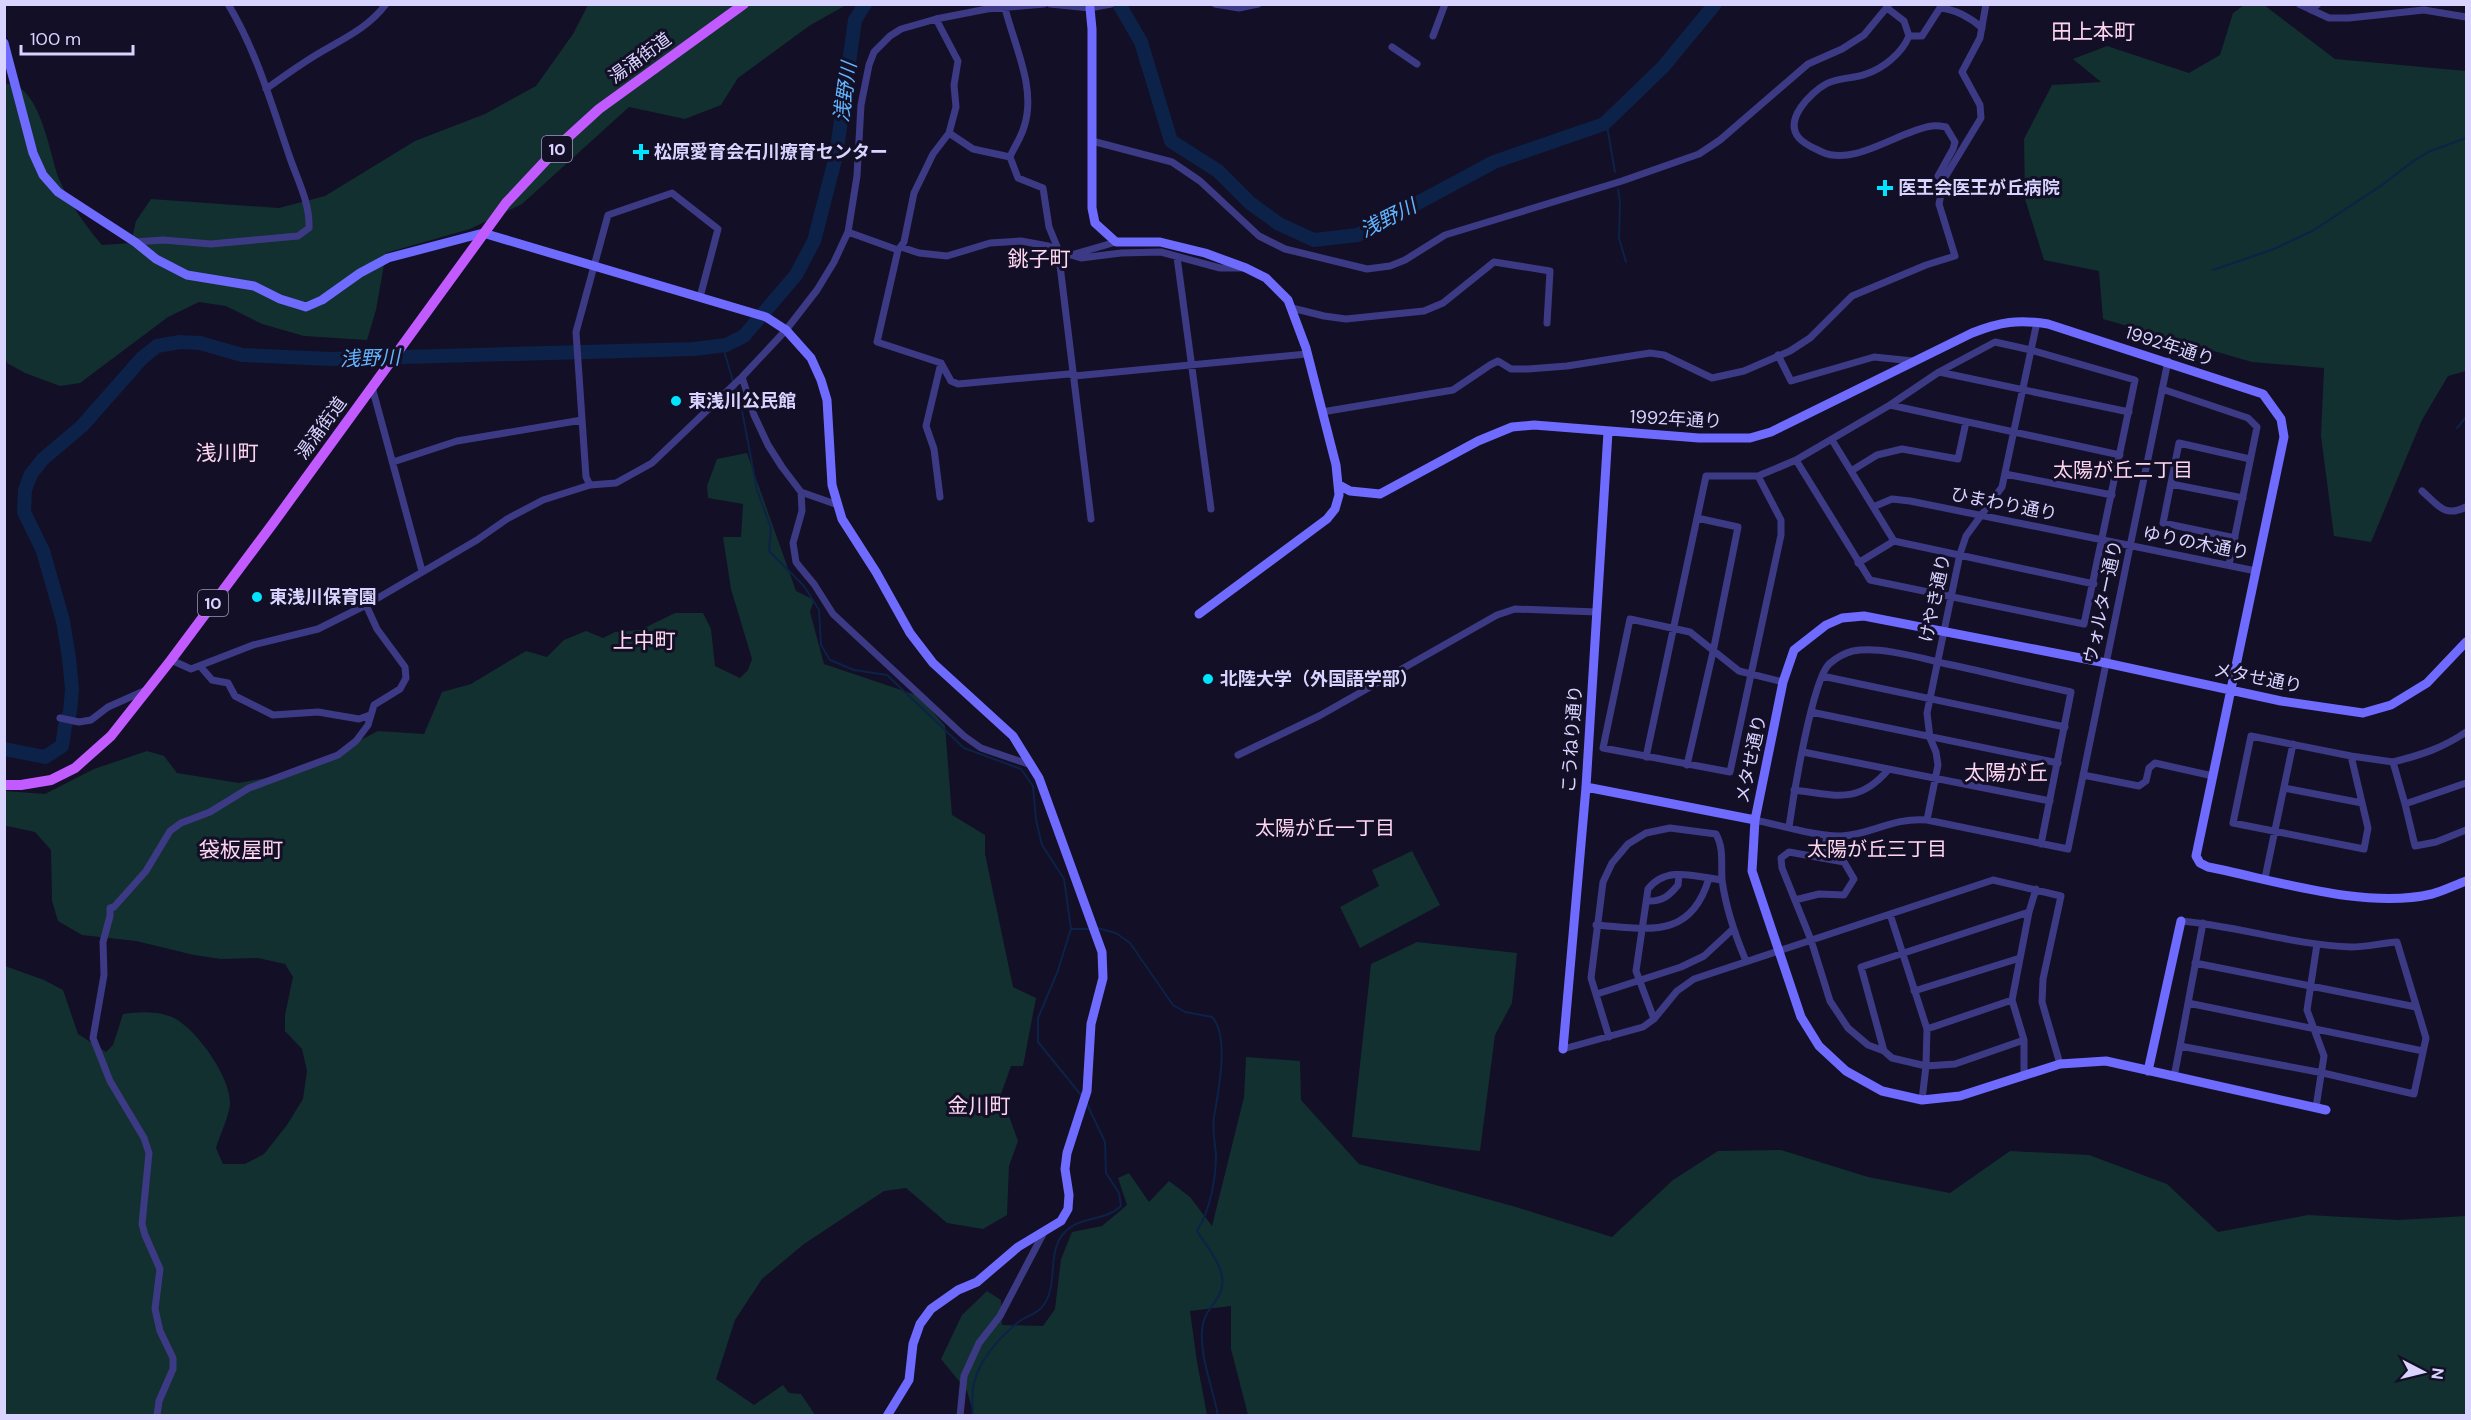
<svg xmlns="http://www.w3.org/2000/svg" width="2471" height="1420" viewBox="0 0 2471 1420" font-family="'DM Sans','Noto Sans JP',sans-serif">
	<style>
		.green { fill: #12302f }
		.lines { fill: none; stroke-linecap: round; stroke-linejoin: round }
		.stream { stroke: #0c2248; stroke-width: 2 }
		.river { stroke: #0c2248; stroke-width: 14 }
		.street { stroke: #3d3a85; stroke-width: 7 }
		.secondary { stroke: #6f6bff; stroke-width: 9 }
		.primary { stroke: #c25bff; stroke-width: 10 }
		.poi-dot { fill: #00e5ff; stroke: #130f26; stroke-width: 2 }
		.labels { text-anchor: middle; stroke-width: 6; stroke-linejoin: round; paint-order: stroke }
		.shield { fill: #130f26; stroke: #9e99be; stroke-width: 1.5 }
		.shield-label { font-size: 16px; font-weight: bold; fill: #d9d4ff }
		.street-label { font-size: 18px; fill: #d9d4ff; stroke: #130f26 }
		.poi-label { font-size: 18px; font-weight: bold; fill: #d9d4ff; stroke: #130f26; text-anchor: start }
		.water-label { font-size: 20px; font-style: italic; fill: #62b6ff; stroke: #130f26 }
		.neighbourhood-label { font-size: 20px; fill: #ffd6f0; stroke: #130f26 }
		.quarter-label { font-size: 21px; fill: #ffd6f0; stroke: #130f26 }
	</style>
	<rect width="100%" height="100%" fill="#130f26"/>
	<path class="green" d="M 588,5 L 846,5 L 809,26 L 738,78 L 721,105 L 685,119 L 629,107 L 522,204 L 470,229 L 386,253 L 376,310 L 367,340 L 304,336 L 262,324 L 226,306 L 199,302 L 168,317 L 80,383 L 60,386 L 25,373 L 7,363 L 5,357 L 4,84 C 40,80 50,156 59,179 C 70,204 84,224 102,245 L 131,243 L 136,221 L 151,199 L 279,208 L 325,196 L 415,141 L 485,114 L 536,86 L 573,34 Z
		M 2244,5 L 2264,5 L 2335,59 L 2466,71 L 2466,371 L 2448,376 L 2422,420 L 2371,542 L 2334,536 L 2321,436 L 2324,368 L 2252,362 L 2103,319 L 2099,271 L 2044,260 L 2025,199 L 2024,139 L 2052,85 L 2101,82 L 2073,59 L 2107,46 L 2189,73 L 2220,55 L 2233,13 Z
		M 747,453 L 796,591 L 814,600 L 810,612 L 824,664 L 919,696 L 945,726 L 952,815 L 985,835 L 985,854 L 1013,987 L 1036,998 L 1023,1066 L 1011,1066 L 1001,1094 L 1018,1141 L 1009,1166 L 1007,1215 L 983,1229 L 947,1223 L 906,1188 L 884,1191 L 804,1244 L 762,1279 L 735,1320 L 716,1379 L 754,1405 L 783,1385 L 789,1393 L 801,1394 L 815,1415 L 5,1415 L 5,966 L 44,980 L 63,990 L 78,1034 L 106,1052 L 113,1045 L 123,1014 C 139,1012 153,1011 169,1016 C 193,1023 232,1078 230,1104 C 229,1116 220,1135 216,1148 L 223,1164 L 245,1164 L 264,1154 L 287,1125 L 303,1099 L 307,1071 L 302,1049 L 285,1031 L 285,1015 L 293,977 L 285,964 L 258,958 L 221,959 L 194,955 L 136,941 L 82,935 L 58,921 L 52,901 L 51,850 L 35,832 L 7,826 L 5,828 L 5,791 L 45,794 L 94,769 L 147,751 L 164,756 L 177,773 L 239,783 L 298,772 L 378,731 L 424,734 L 442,692 L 471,684 L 526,651 L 547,657 L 564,640 L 586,631 L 603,638 L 615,632 L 640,630 L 675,613 L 703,613 L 711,629 L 715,666 L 740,678 L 748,670 L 752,659 L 731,589 L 723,537 L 741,537 L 743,504 L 708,498 L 707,486 L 717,459 Z
		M 1412,851 L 1440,905 L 1360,948 L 1340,907 L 1379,886 L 1372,870 Z
		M 1417,942 L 1517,953 L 1512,1003 L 1495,1035 L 1480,1151 L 1352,1137 L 1371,964 Z
		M 1246,1057 L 1300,1061 L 1301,1100 L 1359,1164 L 1516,1207 L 1612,1237 L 1673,1180 L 1718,1151 L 1781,1150 L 1868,1177 L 1950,1193 L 2010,1151 L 2089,1155 L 2167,1184 L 2218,1232 L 2308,1215 L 2399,1220 L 2466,1216 L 2466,1415 L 1248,1415 L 1231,1349 L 1231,1306 L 1190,1311 L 1197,1362 L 1207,1415 L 974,1415 L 967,1391 L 941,1359 L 962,1315 L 987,1291 L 1001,1300 L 1002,1325 L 1043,1326 L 1055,1309 L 1061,1259 L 1072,1232 L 1102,1226 L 1127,1205 L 1118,1178 L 1129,1173 L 1149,1202 L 1169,1181 L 1190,1197 L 1212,1226 L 1244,1097 Z"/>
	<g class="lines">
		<path class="stream" d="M 1604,124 L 1607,126 L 1615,172
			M 1618,189 L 1620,202 L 1619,238 L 1626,262
			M 2213,270 L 2274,249 L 2314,230 L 2382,185 L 2412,162 L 2428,152 L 2466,138
			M 726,345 L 725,354 L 733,381
			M 735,386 L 740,400 L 757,490 L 771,528 L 769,551 L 804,586 L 819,610 L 821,645 L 830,660 L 854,670 L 887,675 L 964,748 L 1021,769 L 1033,786 L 1036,820 L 1042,845 L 1064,879 L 1071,929 L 1057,973 L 1038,1018 L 1038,1042 L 1081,1095
			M 2457,428 L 2466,417
			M 1097,928 L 1116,933 L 1130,943 L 1173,1005 L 1185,1012 L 1212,1017 C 1230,1036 1218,1094 1214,1117 C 1212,1130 1215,1142 1216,1155 C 1216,1178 1210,1211 1197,1231 C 1208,1248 1230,1273 1220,1293 C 1213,1308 1204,1311 1202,1330 C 1200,1359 1213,1387 1218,1416
			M 1071,929 L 1089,929
			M 973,1416 C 973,1405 971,1394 974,1383 C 979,1361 998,1339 1016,1324 C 1025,1316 1039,1314 1045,1303 C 1058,1282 1047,1251 1064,1233 C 1080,1215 1105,1222 1121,1206 L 1119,1193 L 1106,1173 L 1105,1142 L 1086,1102"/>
		<path class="river" d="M 1119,4 L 1141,42 L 1171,141 L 1218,171 L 1250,203 L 1279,224 L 1314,240 L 1358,235 L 1494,162 L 1604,124 L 1663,67 L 1715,4
			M 4,749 L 45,757 L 62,746 L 65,726 L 70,712 L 72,689 L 69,658 L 63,621 L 43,551 L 24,512 L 25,490 L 31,474 L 43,459 L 82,426 L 142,358 L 157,346 L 180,342 L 200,343 L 242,355 L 331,359 L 694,349 L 726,345 L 744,336 L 796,275 L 814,241 L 836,156 L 855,20 L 865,4"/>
		<path class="street" d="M 1050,4 L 1090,8 L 1111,4
			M 1215,4 L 1239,8 L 1258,4
			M 2299,4 L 2329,18 L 2349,18 L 2424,10 L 2466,17
			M 1005,8 C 1014,45 1037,89 1024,127 C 1021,138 1014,147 1010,157
			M 2311,10 L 2318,4
			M 936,19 L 958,61 L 954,85 L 956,107 L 949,133 L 933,154 L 914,193 L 904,242 L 898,250 L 877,342 L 941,363 L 951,381 L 958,384 L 1069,374 L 1074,376 L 1307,354
			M 1433,36 L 1445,4
			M 1909,36 L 1922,36 L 1940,8 C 1955,9 1971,18 1982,28
			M 1392,47 L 1417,64
			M 266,89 C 284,76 302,63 321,52 C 345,38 369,27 386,4
			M 949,133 L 973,149 L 1010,157 L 1018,178 L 1043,188 L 1049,227 L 1058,249 L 1091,519
			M 1092,141 L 1172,162 L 1200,181 L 1259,236 L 1285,249 L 1367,269 L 1390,266 L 1405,260 L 1445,235 L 1622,181 L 1699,154 L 1720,140 L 1808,64 L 1842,49 L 1864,35 L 1888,6
			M 1944,179 L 1981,118 L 1980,105 L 1962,72 L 1980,38 L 1986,4
			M 848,232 L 898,250
			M 135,242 L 163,240 L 211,244 L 298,236 L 309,228 C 310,203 298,181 290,158 C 272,106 257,52 228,4
			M 901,247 L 919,253 L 947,256 L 990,243 L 1021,241 L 1048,246 L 1071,255 L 1116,242
			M 1071,255 L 1081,258 L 1121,253 L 1161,252 L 1220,268 L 1240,268
			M 1177,257 L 1211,509
			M 1292,308 L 1324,316 L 1346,319 L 1424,311 L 1443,303 L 1494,262 L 1550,271 L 1547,323
			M 1778,355 L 1791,381 L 1874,357 L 1913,361
			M 1939,372 L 2129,412
			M 742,377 L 754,415 L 768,445 L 782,467 L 801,492 L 838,505
			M 372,387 L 422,571
			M 2162,389 L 2248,418 L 2257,427 L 2229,565
			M 1890,405 L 2120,455
			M 1322,412 L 1453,390 L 1490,365 L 1498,361 L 1511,369 L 1528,369 L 1567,366 L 1650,353 L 1664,355 L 1712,378 L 1744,371 L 1790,351 L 1810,338 L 1852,296 L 1926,265 L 1955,256 L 1939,204 L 1944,179 L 1938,176 L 1953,149 L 1955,142 L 1946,127 C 1941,126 1936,125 1932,126 C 1900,130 1855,167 1822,152 C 1814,148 1805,145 1799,138 C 1783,120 1811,92 1826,84 C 1839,77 1853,79 1866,74 C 1884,68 1902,53 1909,36 L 1904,21 L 1887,8
			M 1832,440 L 1894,541
			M 393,462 L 457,441 L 582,420
			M 1851,471 L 1877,455 L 1902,449 L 1958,459 L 1966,422
			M 2005,474 L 2112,495
			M 1758,476 L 1781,520 L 1781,535 L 1730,772 L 1603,748 L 1630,619 L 1690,632 L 1739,671 L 1783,682
			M 2171,484 L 2243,498
			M 590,485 L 586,477 L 576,332 L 608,215 L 672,193 L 718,229 L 700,297
			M 2422,491 C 2438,505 2444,518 2466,507
			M 801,492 L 802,511 L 793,543 L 796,562 L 799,566 L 814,584 L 833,614 L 964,736 L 981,748 L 1031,765
			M 940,497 L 934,449 L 926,426 L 941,363
			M 1873,507 L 1892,499 L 1910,501 L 2256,571
			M 2235,538 L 2163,523 L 2179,443 L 2250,459
			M 1858,563 L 1894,541 L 2094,584
			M 171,660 L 191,669 L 253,645 L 318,629 L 366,605 L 477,540 L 507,519 L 543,500 L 590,485 L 616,483 L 652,463 L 742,377 L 786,330 L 817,290 L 834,262 L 848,232 L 857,176 L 861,105 L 869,65 L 874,52 L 890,36 L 901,29 L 936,19 L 987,9 L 1044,4
			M 200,666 L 212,680 L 228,683 L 235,696 L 273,715 L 318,712 L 359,719 L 370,715
			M 1822,676 L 2065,727
			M 1811,712 L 2058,763
			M 60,718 L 79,722 L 91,720 L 108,707 L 144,691
			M 2466,732 C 2443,748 2421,755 2393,762 L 2405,804 L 2466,783
			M 1803,752 L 2050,801
			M 1238,755 L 1319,716 L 1497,615 L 1515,609 L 1597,612
			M 2351,756 L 2368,828 L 2364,849 L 2233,823 L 2251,736 L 2351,756 L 2393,762
			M 1646,757 L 1706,476 L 1758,476 L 1796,460 L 1890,405 L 1939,372 L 1995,342 L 2031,350 L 2135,380 L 2084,624 L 1870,580 L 1796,460
			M 1687,765 L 1713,652 L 1738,527 L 1697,518
			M 2083,775 L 2139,786 L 2146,781 L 2149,768 L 2155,763 L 2213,776
			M 2284,788 L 2362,803
			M 1794,790 C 1835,795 1858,805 1888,770
			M 2405,804 L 2415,846 L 2436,842 L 2466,830
			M 1755,820 C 1780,825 1818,837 1841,836 C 1871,835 1892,817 1927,820 L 2068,849 L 2168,361
			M 1927,820 L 1938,765 L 1936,752 L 1930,738 L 1927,713 L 1960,554 L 1966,536 L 2002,487 L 2037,322
			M 1789,827 C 1793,798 1812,681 1829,664 C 1836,658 1844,653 1853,651 C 1880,646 1921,658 1947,664 C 1989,673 2030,683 2071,692 L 2041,844
			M 1823,858 L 1827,835
			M 2265,878 L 2293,744
			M 1795,900 L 1819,894 L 1844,895 L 1854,879 L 1844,862 L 1789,852 L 1781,858 L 1782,868 L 1811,940 L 1830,1001 L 1848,1028 L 1868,1045 L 1884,1051 L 1892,1058 L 1926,1066 L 1955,1064 L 2024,1040
			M 1647,901 C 1662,902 1669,896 1678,885 L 1679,875
			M 1890,914 L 1927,1029 L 1926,1066 L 1922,1100
			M 2181,921 C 2238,926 2293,945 2351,947 C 2366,947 2382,943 2397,942 L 2426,1038 L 2414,1094 L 2323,1073 L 2180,1046 L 2203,923
			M 1596,925 C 1648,929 1691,940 1709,878
			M 2195,963 L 2416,1007
			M 1914,991 L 2020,958
			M 1597,994 L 1681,967 L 1704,956 L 1733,929
			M 2188,1003 L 2423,1051
			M 1654,1019 L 1636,971 L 1648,889 C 1667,865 1696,877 1722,880
			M 1927,1029 L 2012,1000
			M 1609,1037 L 1591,978 L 1603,882 L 1612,863 L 1628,844 L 1646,833 L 1670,828 L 1716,834 C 1724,848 1721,864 1722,880 C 1726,909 1735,935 1746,961
			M 1563,1049 L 1643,1027 L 1654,1019 L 1677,991 L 1694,979 L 1993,880 L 2061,896 L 2043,979 L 2042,1002 L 2060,1064
			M 1884,1051 L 1861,967 L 2029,912
			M 2024,1076 L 2024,1040 L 2012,1000 L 2029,912 L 2036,889
			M 2174,1077 L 2180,1046
			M 2316,1107 L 2324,1056 L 2307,1010 L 2317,944
			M 157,1416 L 159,1401 L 173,1369 L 173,1358 L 160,1331 L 155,1309 L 160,1269 L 145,1235 L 142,1224 L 149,1153 L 144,1138 L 110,1081 L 93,1038 L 104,975 L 103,942 L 110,916 L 110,908 L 114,907 L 146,871 L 170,831 L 181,823 L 210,812 L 249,788 L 338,755 L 356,741 L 368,725 L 374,705 L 400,689 L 406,678 L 405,667 L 377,629 L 366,605
			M 960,1416 L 964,1376 L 979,1343 L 1000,1316 L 1043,1234"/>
		<path class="secondary" d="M 1090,8 L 1092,29 L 1092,208 L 1095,223 L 1116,242 L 1160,242 L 1205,253 L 1246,268 L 1266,278 L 1288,300 L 1306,348 L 1336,465 L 1339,495 L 1335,509 L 1327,519 L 1199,614
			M 4,43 L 33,153 L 43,175 L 58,192 L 135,242 L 156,259 L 187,275 L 254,286 L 280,299 L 306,307 L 322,300 L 360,273 L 388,258 L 483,233 L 766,317 L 786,330 L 811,358 L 821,380 L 827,400 L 832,485 L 842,519 L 876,572 L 910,633 L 933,663 L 1013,736 L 1039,778 L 1102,952 L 1103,978 L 1091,1024 L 1087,1091 L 1067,1153 L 1065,1169 L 1069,1195 L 1068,1209 L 1061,1221 L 1018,1247 L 977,1282 L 958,1290 L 931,1309 L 920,1324 L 913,1344 L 909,1380 L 887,1416
			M 1339,485 L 1350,491 L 1380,494 L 1478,441 L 1512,427 L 1534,425 L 1699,438 L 1750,438 L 1771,432 L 1972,333 C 2000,322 2018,319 2048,324 L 2263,394 L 2281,419 L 2284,437 L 2196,856 L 2200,863 L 2208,867 C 2275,880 2365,910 2432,894 C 2444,891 2455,885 2466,881
			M 1586,787 L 1755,820
			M 1563,1049 L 1586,787 L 1608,432
			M 2148,1071 L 2181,921
			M 2326,1110 L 2106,1061 L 2060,1064 L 1960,1096 L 1922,1100 L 1882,1091 L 1846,1071 L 1819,1046 L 1801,1017 L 1752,871 L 1755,820 L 1783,682 L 1794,650 L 1826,625 L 1842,618 L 1864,616 L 2106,663 L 2281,701 L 2363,713 L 2391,705 L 2427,683 L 2466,642"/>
		<path class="primary" d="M 4,785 L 21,785 L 51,780 L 75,768 L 111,736 L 171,660 L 274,522 L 506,203 L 565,140 L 599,109 L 744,4"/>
	</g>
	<g class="poi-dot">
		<path d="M638 143h6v6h6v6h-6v6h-6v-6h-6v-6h6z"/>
		<path d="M1882 179h6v6h6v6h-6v6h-6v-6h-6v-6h6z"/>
		<circle cx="676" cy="401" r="6"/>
		<circle cx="257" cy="597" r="6"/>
		<circle cx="1208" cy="679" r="6"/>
	</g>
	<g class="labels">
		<g class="shield">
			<rect x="542" y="136" width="30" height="26" rx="4.5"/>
			<rect x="198" y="590" width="30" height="26" rx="4.5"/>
		</g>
		<g class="shield-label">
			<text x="557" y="155">10</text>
			<text x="213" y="609">10</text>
		</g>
		<g class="street-label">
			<text transform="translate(640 58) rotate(-36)" y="6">湯涌街道</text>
			<text transform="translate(2170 346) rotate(18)" y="6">1992年通り</text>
			<text transform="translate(1676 419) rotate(3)" y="6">1992年通り</text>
			<text transform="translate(321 428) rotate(-54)" y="6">湯涌街道</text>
			<text transform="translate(2004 504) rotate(11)" y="6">ひまわり通り</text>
			<text transform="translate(2196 543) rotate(11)" y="6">ゆりの木通り</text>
			<text transform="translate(1935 598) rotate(-78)" y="6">けやき通り</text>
			<text transform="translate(2103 602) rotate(-78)" y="6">ウォルター通り</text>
			<text transform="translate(2258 678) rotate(11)" y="6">メタせ通り</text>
			<text transform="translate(1572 739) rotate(-86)" y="6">こうねり通り</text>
			<text transform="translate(1751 759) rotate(-78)" y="6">メタせ通り</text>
		</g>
		<g class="poi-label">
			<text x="654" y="158">松原愛育会石川療育センター</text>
			<text x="1898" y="194">医王会医王が丘病院</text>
			<text x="688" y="407">東浅川公民館</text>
			<text x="269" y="603">東浅川保育園</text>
			<text x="1220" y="685">北陸大学（外国語学部）</text>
		</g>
		<g class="water-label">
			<text transform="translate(845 92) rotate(-82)" y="7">浅野川</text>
			<text transform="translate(1388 218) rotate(-27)" y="7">浅野川</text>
			<text transform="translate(370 358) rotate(-2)" y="7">浅野川</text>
		</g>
		<g class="neighbourhood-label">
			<text x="2123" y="477">太陽が丘二丁目</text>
			<text x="1325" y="835">太陽が丘一丁目</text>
			<text x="1877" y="856">太陽が丘三丁目</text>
		</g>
		<g class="quarter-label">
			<text x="2093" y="39">田上本町</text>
			<text x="1039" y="266">銚子町</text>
			<text x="227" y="460">浅川町</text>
			<text x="644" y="648">上中町</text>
			<text x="2006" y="780">太陽が丘</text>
			<text x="241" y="857">袋板屋町</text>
			<text x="979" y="1113">金川町</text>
		</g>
	</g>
	<rect width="2471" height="1420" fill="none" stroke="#d9d4ff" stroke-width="12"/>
	<g transform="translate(2423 1372) rotate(97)" stroke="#130f26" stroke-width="4.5" paint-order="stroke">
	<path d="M0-4.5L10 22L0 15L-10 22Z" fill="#d9d4ff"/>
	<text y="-9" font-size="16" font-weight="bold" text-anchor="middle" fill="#d9d4ff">N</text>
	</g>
	<path d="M21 45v9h112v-9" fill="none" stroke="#d9d4ff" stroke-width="3"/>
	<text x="30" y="45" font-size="18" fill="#d9d4ff" stroke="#130f26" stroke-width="4.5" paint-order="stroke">100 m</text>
</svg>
